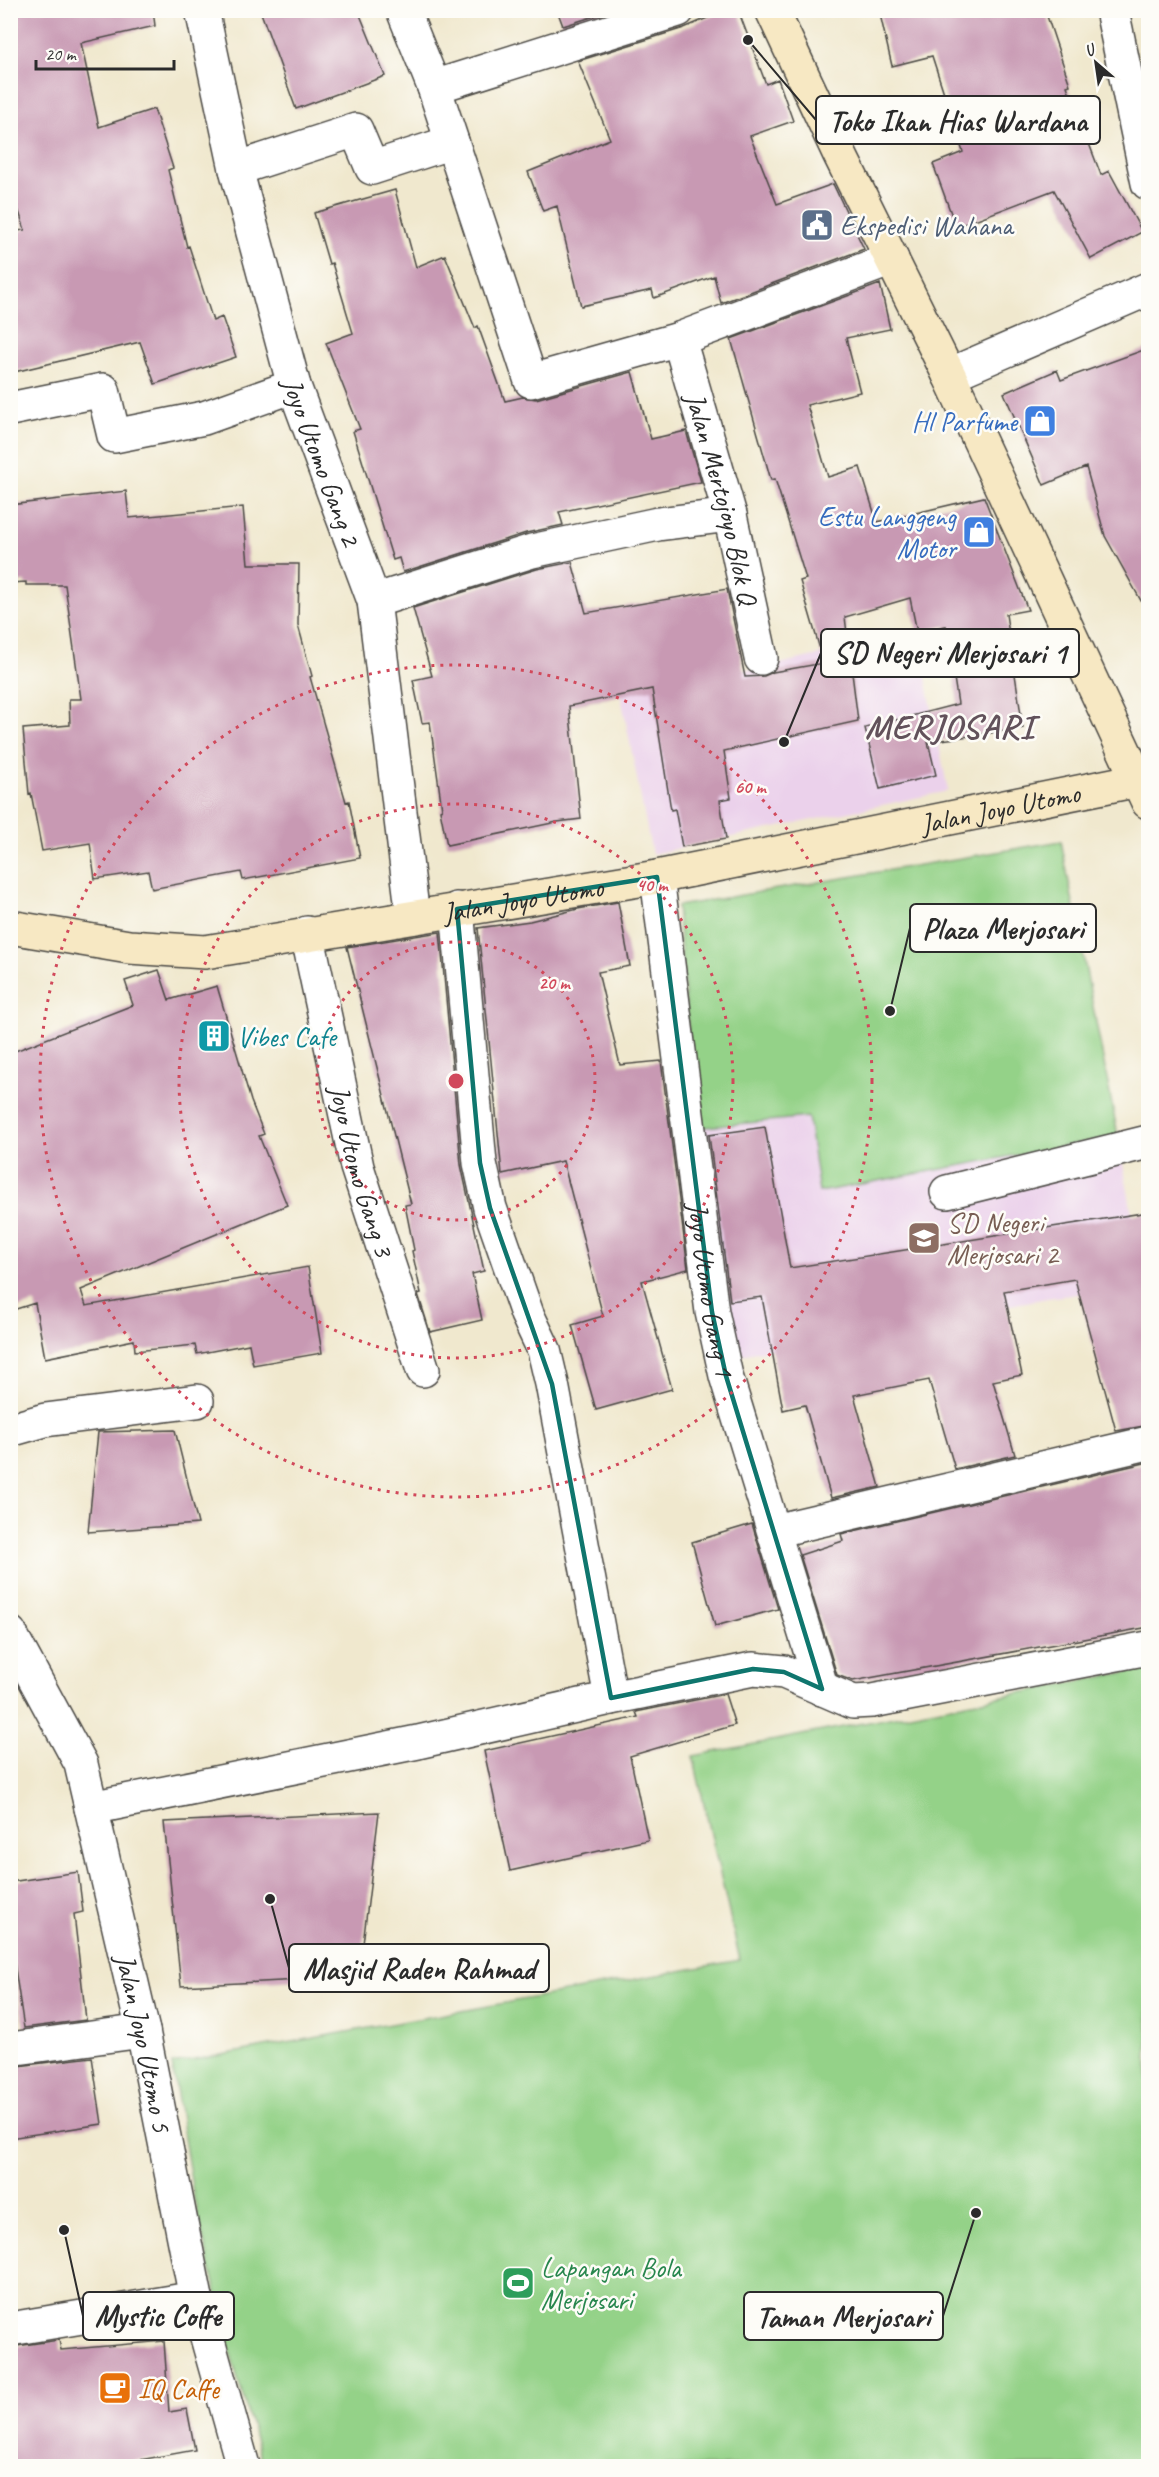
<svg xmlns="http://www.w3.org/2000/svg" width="1159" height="2477" viewBox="0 0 1159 2477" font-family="Caveat,sans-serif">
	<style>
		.built { fill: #ebd1eb }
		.green { fill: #94d288; stroke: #607e5a; stroke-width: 1.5 }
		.building { fill: #c899b3 }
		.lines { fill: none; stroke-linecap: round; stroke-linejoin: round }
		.street-casing { stroke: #494743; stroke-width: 36 }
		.secondary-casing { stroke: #494743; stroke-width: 36 }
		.street { stroke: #fff; stroke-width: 33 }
		.secondary { stroke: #f7e8c3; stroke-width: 33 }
		.marked { fill: none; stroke: #0f766e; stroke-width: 4.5; stroke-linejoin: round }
		.ring { fill: none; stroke: #d1495b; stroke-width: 3; stroke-dasharray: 3 6 }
		.labels { text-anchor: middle; stroke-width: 5; stroke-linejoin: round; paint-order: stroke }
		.service-label { font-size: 28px; fill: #4e5e75; stroke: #fdfcf7; text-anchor: start }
		.shop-label { font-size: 28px; fill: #366cbe; stroke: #fdfcf7; text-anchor: end }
		.street-label { font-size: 28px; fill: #2b2b2b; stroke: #fdfcf7 }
		.culture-label { font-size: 28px; fill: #0d838f; stroke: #fdfcf7; text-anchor: start }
		.education-label { font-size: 28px; fill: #785e54; stroke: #fdfcf7; text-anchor: start }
		.leisure-label { font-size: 28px; fill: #27864d; stroke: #fdfcf7; text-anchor: start }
		.food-label { font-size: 28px; fill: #c56008; stroke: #fdfcf7; text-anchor: start }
		.district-label { font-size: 34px; font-weight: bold; letter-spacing: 1.5px; fill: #62525b; stroke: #fdfcf7 }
		.centre { fill: #d1495b; stroke: #fdfcf7; stroke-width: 3 }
		.ring-label { font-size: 18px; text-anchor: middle; font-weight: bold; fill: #d1495b; stroke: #fdfcf7; stroke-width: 5; stroke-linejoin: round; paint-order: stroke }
		.leader { fill: none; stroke: #2b2b2b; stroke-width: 2 }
		.callout-dot { fill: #2b2b2b; stroke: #fdfcf7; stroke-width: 2 }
		.callout { fill: #fdfcf7; stroke: #2b2b2b; stroke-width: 2 }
		.callout-label { font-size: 30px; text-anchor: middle; font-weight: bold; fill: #2b2b2b }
	</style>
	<rect width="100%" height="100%" fill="#fdfcf7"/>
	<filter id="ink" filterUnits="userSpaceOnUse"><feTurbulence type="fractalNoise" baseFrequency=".0167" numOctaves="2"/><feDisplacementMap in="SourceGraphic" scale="12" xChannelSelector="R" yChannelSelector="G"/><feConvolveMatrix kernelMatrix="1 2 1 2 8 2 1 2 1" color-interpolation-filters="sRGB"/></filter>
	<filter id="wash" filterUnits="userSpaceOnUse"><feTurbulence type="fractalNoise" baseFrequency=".008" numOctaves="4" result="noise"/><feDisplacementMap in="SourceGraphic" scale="24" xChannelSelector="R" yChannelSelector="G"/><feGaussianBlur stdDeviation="1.35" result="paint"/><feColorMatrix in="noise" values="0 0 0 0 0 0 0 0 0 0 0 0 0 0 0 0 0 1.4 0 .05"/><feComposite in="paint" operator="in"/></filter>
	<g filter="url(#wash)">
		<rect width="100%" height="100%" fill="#f0e8ce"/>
		<path class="built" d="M 917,632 L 948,791 L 652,854 L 620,692 L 780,664 Z
			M 808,1117 L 819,1192 L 1118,1136 L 1145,1285 L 1048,1298 L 730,1357 L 697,1128 Z"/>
		<path class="green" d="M 1061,841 L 1118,1136 L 819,1192 L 808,1117 L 697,1128 L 677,906 Z
			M 1148,1668 L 1148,2466 L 263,2466 L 229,2348 L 194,2199 L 172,2064 L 740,1960 L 693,1756 Z"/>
		<g id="blocks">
			<path class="building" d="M 10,10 L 153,10 L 155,26 L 81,43 L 99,127 L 154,109 L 173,168 L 168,170 L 187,247 L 189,246 L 213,321 L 222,317 L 236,357 L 155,384 L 140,342 L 10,373 L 10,232 L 25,230 L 10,184 Z
				M 260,10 L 358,10 L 385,76 L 296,109 Z
				M 557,10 L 614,10 L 563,26 Z
				M 726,10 L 738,10 L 766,84 L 778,79 L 793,121 L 750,136 L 777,204 L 833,184 L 864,249 L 721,303 L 714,276 L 654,298 L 652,290 L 581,306 L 557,206 L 543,211 L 528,172 L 610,139 L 578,61 L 684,28 Z
				M 879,10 L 1045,10 L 1070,85 L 1067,86 L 1101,175 L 1109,171 L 1142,232 L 1091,259 L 1054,190 L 956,227 L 933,164 L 963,152 L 932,56 L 892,66 Z
				M 395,190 L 416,267 L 445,255 L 475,328 L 478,326 L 505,401 L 523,397 L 536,399 L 632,372 L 651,439 L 686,431 L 701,482 L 559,512 L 563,525 L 526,533 L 403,572 L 399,558 L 393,560 L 353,431 L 360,429 L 326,343 L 353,333 L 332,263 L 329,264 L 314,213 Z
				M 880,284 L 890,329 L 846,338 L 860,392 L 807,405 L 828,477 L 860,467 L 877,522 L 984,497 L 1028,610 L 1006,614 L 1023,728 L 928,742 L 936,775 L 880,789 L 865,728 L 958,704 L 946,626 L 917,632 L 910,598 L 845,617 L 858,721 L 724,751 L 731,798 L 720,800 L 726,839 L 682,847 L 675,809 L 671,810 L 652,689 L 569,706 L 581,819 L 557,822 L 447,845 L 440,810 L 442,809 L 430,722 L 422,723 L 413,680 L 432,676 L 413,608 L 537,569 L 572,562 L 586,613 L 727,589 L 745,677 L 764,676 L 773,672 L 824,663 L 800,581 L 806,579 L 775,479 L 771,480 L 731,339 Z
				M 1149,348 L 1149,615 L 1105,536 L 1086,467 L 1044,485 L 1004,393 L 1057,370 L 1061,380 Z
				M 126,491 L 129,518 L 243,507 L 248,564 L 299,564 L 298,625 L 312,676 L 310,677 L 346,802 L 349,801 L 360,858 L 243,880 L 241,872 L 152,889 L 148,871 L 95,879 L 90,843 L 42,851 L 31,793 L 29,794 L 23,729 L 70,725 L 69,699 L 81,699 L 65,585 L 26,585 L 26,582 L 10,583 L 10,505 Z
				M 618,902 L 630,966 L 598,972 L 620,1065 L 661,1061 L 688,1269 L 642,1281 L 672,1389 L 596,1410 L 572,1325 L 603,1316 L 563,1161 L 502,1174 L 478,928 L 530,921 L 578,909 Z
				M 440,932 L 461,1165 L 484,1271 L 472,1274 L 482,1320 L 430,1332 L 418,1294 L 421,1293 L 412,1251 L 414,1250 L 405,1205 L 411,1204 L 347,947 Z
				M 159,970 L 169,1000 L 217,986 L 251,1101 L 264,1134 L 259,1136 L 287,1205 L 81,1290 L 86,1306 L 308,1267 L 322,1353 L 253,1365 L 249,1344 L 197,1354 L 195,1345 L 135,1351 L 134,1340 L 45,1358 L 35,1303 L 10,1311 L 10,1053 L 133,1005 L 125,981 Z
				M 765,1127 L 790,1268 L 1149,1212 L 1149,1425 L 1116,1431 L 1075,1279 L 1004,1291 L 1022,1375 L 993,1381 L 1015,1455 L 955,1469 L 929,1380 L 854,1395 L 880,1487 L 831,1498 L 805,1405 L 783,1410 L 762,1297 L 730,1301 L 709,1135 Z
				M 175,1430 L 198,1524 L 88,1532 L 98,1432 Z
				M 1149,1462 L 1149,1627 L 853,1681 L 837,1675 L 800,1555 L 843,1541 L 841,1534 Z
				M 752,1524 L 778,1609 L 715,1626 L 692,1542 Z
				M 725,1694 L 735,1725 L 630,1756 L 648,1840 L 510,1871 L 484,1751 L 638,1717 L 636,1712 Z
				M 379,1812 L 359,1977 L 181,1986 L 164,1822 Z
				M 78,1872 L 83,1912 L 74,1914 L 86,2020 L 24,2028 L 10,1935 L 10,1882 Z
				M 92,2057 L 102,2124 L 10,2138 L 10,2067 Z
				M 59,2340 L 61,2350 L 164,2341 L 169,2412 L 187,2409 L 195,2450 L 107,2466 L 10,2466 L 10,2347 Z"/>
		</g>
	</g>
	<g filter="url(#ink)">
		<use href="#blocks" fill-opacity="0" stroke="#494743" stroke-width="1.5"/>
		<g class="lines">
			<g class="street-casing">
				<g id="street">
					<path id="s1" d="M 202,10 L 236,169 L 294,386 L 374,601 L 413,917"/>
					<path d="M 403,10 L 434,87 L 531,381 L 679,339 L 892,259"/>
					<path d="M 1112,10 L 1148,183"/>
					<path d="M 434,87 L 678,10"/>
					<path d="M 236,169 L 356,130 L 372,168 L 452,142"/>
					<path id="s2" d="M 679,339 L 730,515 L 761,658"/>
					<path d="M 949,375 L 1148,289"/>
					<path d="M 10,409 L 103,390 L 114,436 L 204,418 L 294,386"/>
					<path d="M 374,601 L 532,551 L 658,524 L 730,515"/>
					<path id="s3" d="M 657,877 L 712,1312 L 726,1376 L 822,1689"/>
					<path d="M 457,909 L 480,1163 L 490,1208 L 527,1314 L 544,1350 L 552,1384 L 611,1698"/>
					<path id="s4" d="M 307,933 L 357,1167 L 423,1370"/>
					<path d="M 947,1192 L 1148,1142"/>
					<path d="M 10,1430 L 45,1420 L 197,1401"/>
					<path d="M 774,1531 L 1148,1443"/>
					<path id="s5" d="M 10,1633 L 81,1764 L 143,2031 L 196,2298 L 243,2466"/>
					<path d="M 91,1808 L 418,1742 L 611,1698 L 753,1669 L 784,1672 L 853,1702 L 872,1701 L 1148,1648"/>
					<path d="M 10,2049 L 143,2031"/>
					<path d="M 10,2329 L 196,2298"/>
				</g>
			</g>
			<g class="secondary-casing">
				<g id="secondary">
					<path d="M 772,10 L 839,153 L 949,375 L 1148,802"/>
					<path id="s6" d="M 10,927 L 129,947 L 205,952 L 657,877 L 1148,778"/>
				</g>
			</g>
			<use href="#street" class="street"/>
			<use href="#secondary" class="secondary"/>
		</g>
	</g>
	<path class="marked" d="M 657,877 L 712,1312 L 726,1376 L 822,1689 L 784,1672 L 753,1669 L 611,1698 L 552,1384 L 490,1208 L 480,1163 L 457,909 Z"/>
	<g class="ring">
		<circle cx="456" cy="1081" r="139"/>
		<circle cx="456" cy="1081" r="277"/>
		<circle cx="456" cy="1081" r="416"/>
	</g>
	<defs>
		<g id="civic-square" transform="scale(1.725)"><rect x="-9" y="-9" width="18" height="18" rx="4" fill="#5c6f8a" stroke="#fdfcf7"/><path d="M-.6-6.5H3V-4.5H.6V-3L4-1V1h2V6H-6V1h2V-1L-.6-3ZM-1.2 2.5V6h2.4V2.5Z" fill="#fff"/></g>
		<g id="shop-square" transform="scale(1.725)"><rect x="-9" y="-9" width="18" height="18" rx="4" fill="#3f7fe0" stroke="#fdfcf7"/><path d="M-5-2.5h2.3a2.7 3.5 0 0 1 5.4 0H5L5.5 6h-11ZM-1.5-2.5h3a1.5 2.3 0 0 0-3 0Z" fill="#fff"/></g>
		<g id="building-square" transform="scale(1.725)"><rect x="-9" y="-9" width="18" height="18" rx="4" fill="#0f9aa8" stroke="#fdfcf7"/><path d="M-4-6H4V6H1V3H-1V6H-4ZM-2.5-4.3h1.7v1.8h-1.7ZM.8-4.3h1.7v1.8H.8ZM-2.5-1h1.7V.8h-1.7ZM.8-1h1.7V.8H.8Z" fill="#fff"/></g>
		<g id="school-square" transform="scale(1.725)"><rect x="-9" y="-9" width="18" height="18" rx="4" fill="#8d6e63" stroke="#fdfcf7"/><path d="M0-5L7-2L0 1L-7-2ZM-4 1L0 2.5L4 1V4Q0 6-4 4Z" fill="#fff"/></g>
		<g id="stadium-square" transform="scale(1.725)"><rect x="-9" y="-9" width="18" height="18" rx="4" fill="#2e9e5b" stroke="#fdfcf7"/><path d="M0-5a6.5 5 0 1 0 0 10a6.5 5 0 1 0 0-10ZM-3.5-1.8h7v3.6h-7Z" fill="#fff"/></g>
		<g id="cafe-square" transform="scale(1.725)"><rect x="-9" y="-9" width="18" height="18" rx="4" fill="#e8710a" stroke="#fdfcf7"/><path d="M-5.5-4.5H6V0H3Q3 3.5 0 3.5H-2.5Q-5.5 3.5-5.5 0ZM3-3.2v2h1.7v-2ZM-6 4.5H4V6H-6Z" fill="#fff"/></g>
	</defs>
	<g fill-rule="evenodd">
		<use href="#civic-square" x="817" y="225"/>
		<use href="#shop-square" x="1040" y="421"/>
		<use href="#shop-square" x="979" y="532"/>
		<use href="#building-square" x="214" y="1036"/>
		<use href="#school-square" x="924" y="1238"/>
		<use href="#stadium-square" x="518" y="2283"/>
		<use href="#cafe-square" x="115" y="2388"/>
	</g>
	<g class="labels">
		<g class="service-label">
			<text x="840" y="235">Ekspedisi Wahana</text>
		</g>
		<g class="shop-label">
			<text x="1017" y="431">Hl Parfume</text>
			<text x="956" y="526">Estu Langgeng<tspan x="956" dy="32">Motor</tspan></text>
		</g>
		<g class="street-label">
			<text dy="10" stroke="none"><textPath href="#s1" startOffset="468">Joyo Utomo Gang 2</textPath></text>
			<text dy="10" stroke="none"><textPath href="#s2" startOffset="165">Jalan Mertojoyo Blok Q</textPath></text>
			<text dy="10" stroke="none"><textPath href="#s6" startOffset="1005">Jalan Joyo Utomo</textPath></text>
			<text dy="10" stroke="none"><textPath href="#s6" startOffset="519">Jalan Joyo Utomo</textPath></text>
			<text dy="10" stroke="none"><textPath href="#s4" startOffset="244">Joyo Utomo Gang 3</textPath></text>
			<text dy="10" stroke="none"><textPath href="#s3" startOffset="416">Joyo Utomo Gang 1</textPath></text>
			<text dy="10" stroke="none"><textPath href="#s5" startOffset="435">Jalan Joyo Utomo 5</textPath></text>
		</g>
		<g class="culture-label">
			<text x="237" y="1046">Vibes Cafe</text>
		</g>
		<g class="education-label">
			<text x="947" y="1232">SD Negeri<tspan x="947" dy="32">Merjosari 2</tspan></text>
		</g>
		<g class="leisure-label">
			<text x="541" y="2277">Lapangan Bola<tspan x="541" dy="32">Merjosari</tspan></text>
		</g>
		<g class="food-label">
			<text x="138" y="2398">IQ Caffe</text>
		</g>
		<g class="district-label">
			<text x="950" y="738">MERJOSARI</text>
		</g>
	</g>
	<circle cx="456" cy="1081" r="9" class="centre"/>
	<g class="ring-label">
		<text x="750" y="793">60 m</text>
		<text x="652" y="891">40 m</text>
		<text x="554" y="989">20 m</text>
	</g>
	<path class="leader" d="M748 40L816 120M784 742L821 653M890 1011L910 928M270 1899L289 1968M64 2230L83 2316M976 2213L943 2316"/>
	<g class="callout-dot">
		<circle cx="748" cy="40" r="6"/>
		<circle cx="784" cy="742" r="6"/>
		<circle cx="890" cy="1011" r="6"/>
		<circle cx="270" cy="1899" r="6"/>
		<circle cx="64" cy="2230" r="6"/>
		<circle cx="976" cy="2213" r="6"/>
	</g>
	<g class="callout">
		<rect x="816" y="96" width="284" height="48" rx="6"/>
		<rect x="821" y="629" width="258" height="48" rx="6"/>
		<rect x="910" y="904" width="186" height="48" rx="6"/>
		<rect x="289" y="1944" width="260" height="48" rx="6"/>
		<rect x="83" y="2292" width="151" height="48" rx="6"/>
		<rect x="744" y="2292" width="199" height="48" rx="6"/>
	</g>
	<g class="callout-label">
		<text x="958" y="131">Toko Ikan Hias Wardana</text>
		<text x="950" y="663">SD Negeri Merjosari 1</text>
		<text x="1003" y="939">Plaza Merjosari</text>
		<text x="419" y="1979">Masjid Raden Rahmad</text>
		<text x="158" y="2326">Mystic Coffe</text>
		<text x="843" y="2327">Taman Merjosari</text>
	</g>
	<rect width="1159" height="2477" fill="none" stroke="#fdfcf7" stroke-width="36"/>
	<g transform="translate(1096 63) rotate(331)" stroke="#fdfcf7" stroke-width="4.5" paint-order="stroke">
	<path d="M0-4.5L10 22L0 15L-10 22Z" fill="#2b2b2b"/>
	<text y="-9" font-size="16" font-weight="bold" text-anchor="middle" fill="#2b2b2b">U</text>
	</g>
	<path d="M36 60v9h138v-9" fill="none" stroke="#2b2b2b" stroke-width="3"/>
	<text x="45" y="60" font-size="18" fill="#2b2b2b" stroke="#fdfcf7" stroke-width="4.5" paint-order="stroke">20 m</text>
</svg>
